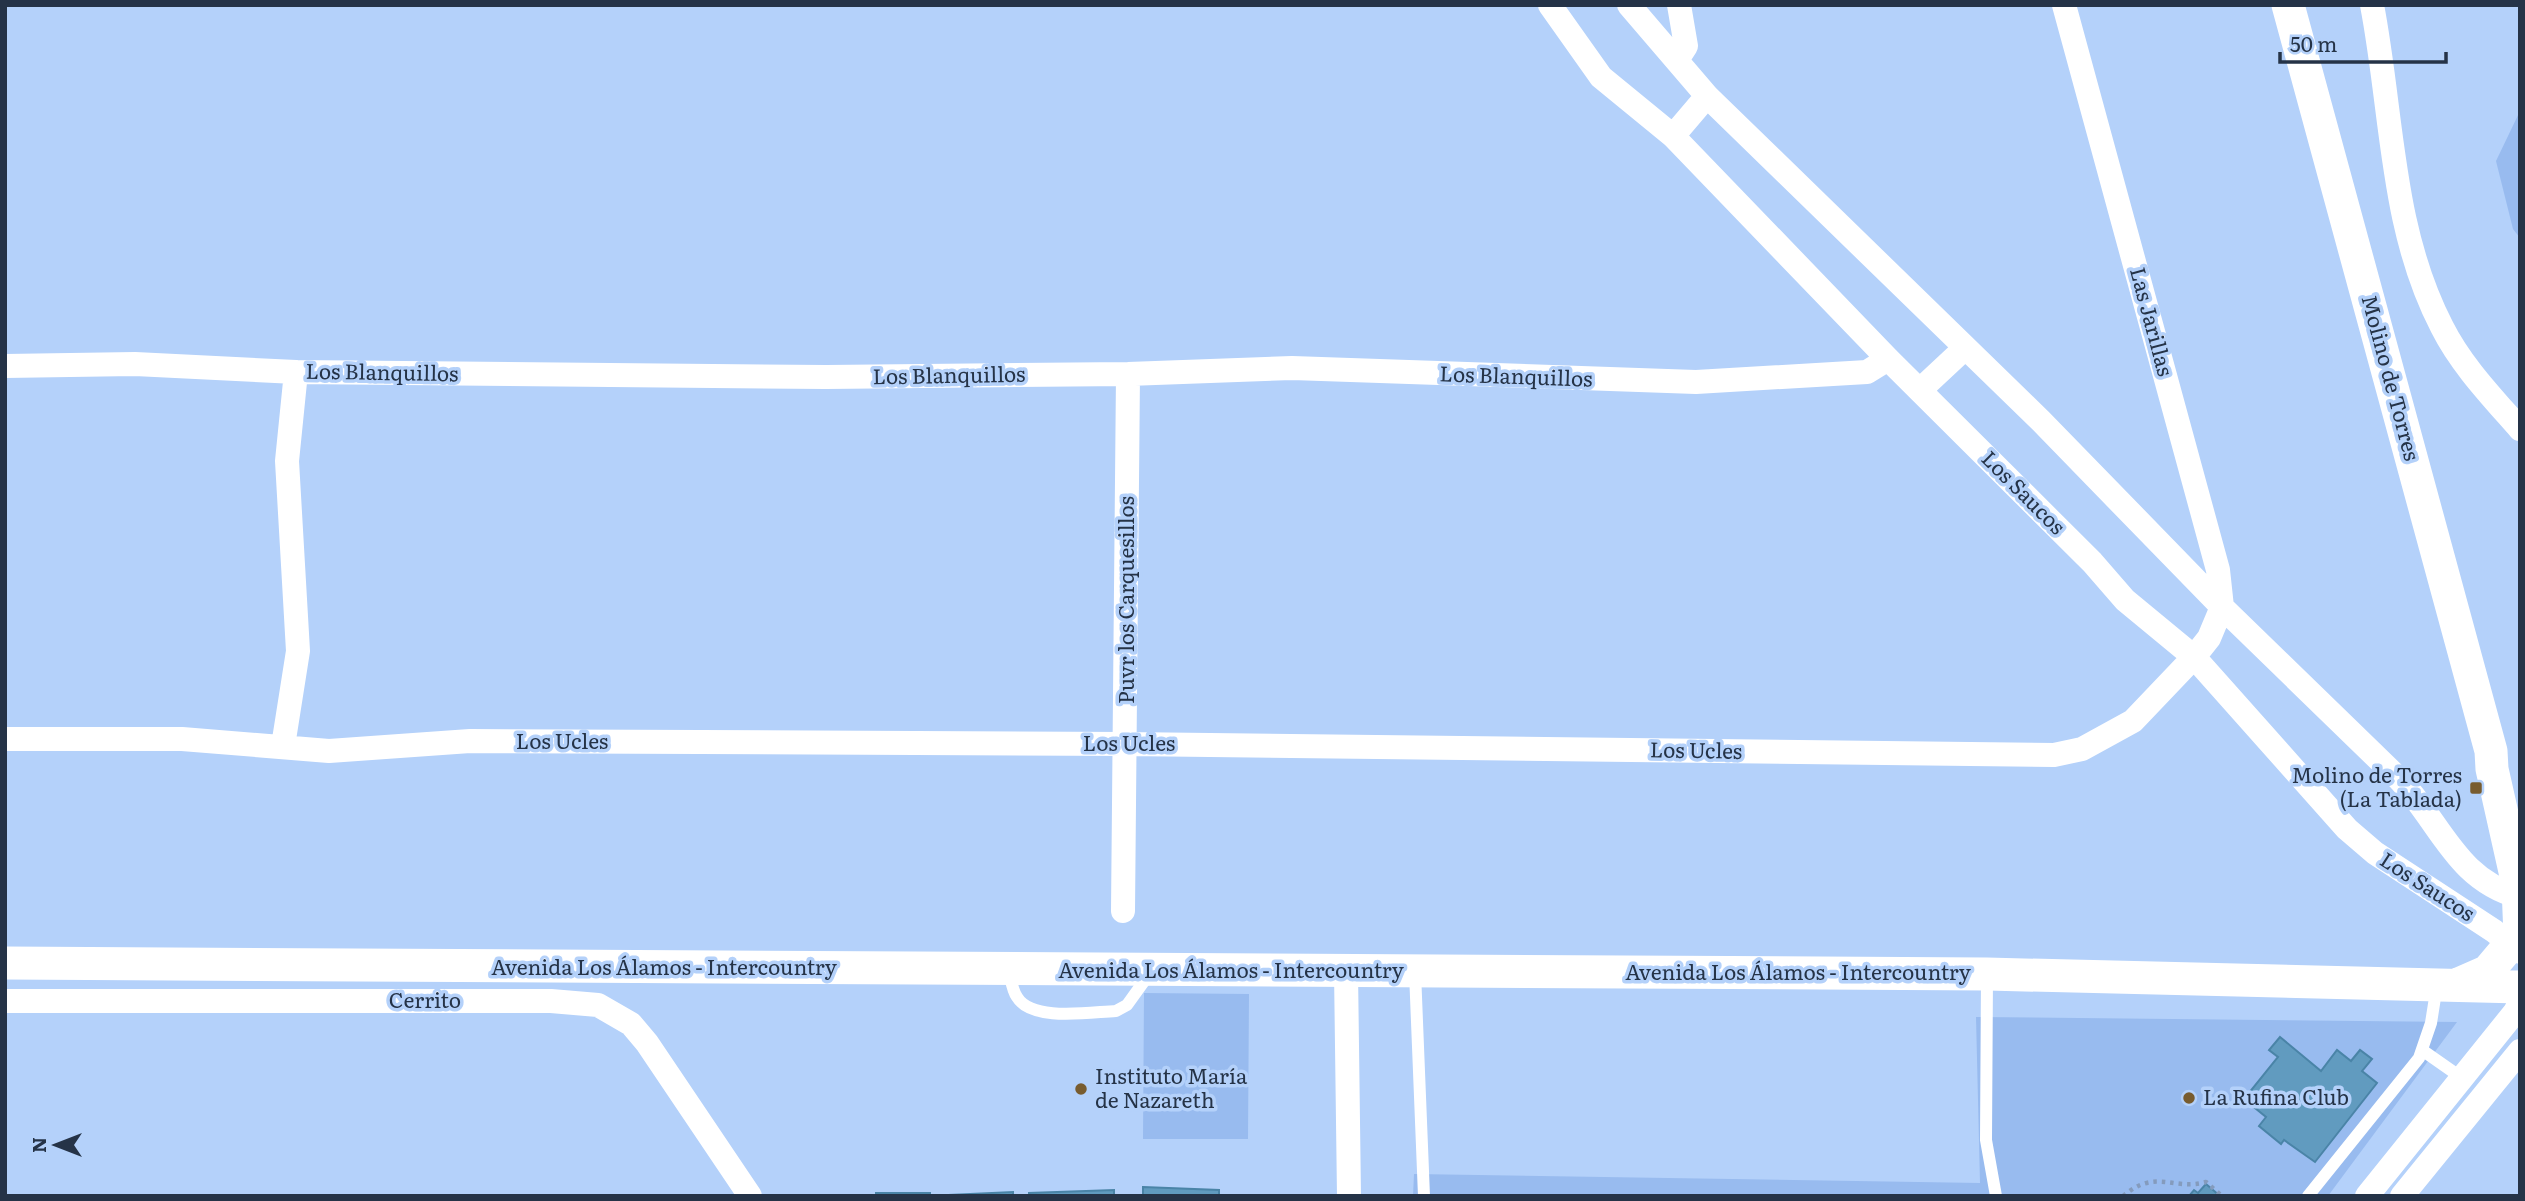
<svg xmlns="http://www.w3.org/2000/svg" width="2525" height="1201" viewBox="0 0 2525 1201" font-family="Literata,serif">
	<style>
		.green { fill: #98bbef }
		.building { fill: #619bbf; stroke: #4a84a7; stroke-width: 2 }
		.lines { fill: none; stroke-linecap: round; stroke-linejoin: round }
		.path { stroke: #849bbd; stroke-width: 4.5; stroke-dasharray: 3.5 5; stroke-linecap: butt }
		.service { stroke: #fff; stroke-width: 12 }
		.minor { stroke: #fff; stroke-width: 24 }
		.secondary { stroke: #fff; stroke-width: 33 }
		.poi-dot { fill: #785c2f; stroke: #b4d1fa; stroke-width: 2.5 }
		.labels { text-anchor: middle; stroke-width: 7; stroke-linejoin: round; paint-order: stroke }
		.street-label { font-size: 21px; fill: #253347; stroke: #b4d1fa }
		.poi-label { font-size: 21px; fill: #253347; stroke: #b4d1fa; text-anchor: start }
	</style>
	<rect width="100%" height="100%" fill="#b4d1fa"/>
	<path class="green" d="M 2520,111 L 2520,238 L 2513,229 L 2496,161 Z
		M 1144,993 L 1249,994 L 1248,1139 L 1143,1139 Z
		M 1976,1017 L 2457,1022 L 2328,1196 L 1413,1196 L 1414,1174 L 1980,1183 Z"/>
	<path class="building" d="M 2280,1037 L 2321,1071 L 2337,1050 L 2351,1061 L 2360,1050 L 2372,1059 L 2362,1071 L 2377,1083 L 2315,1162 L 2284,1140 L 2281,1144 L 2259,1126 L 2266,1117 L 2244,1099 L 2278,1057 L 2269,1050 Z
		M 2206,1184 L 2220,1196 L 2189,1196 L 2194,1190 L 2198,1193 Z
		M 1143,1187 L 1219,1190 L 1219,1196 L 1143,1196 Z
		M 1114,1190 L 1114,1196 L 1029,1196 L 1029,1193 Z
		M 1013,1192 L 1013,1196 L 949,1196 L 949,1195 Z
		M 876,1193 L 930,1193 L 930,1196 L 876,1196 Z"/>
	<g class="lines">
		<path class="path" d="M 2123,1196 C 2156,1168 2173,1191 2206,1182 L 2222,1196"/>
		<path class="service" d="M 1009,971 C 1011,979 1012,990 1017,997 C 1032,1022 1090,1012 1116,1011 L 1127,1005 L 1150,973
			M 1415,972 L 1424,1196
			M 1987,975 L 1986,1140 L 1996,1196
			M 2422,1050 L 2462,1078
			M 2308,1196 L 2419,1058 L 2431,1023 L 2437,985"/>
		<path class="minor" d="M 1550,5 L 1601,77 L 1673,136 L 1888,359 L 2092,562 L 2125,600 L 2194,657 L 2347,829 L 2375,853 L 2494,931 L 2520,952
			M 1629,5 L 1707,96 L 2041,421 L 2222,607 L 2399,779 C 2441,823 2456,880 2520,897
			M 2372,5 C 2393,114 2390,227 2442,327 C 2461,365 2492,397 2520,429
			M 1677,60 L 1686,46 L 1679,5
			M 1673,136 L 1707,96
			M 5,366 L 135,364 L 296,372 L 826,377 L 1128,374 L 1292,368 L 1696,382 L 1867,372 L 1888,359
			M 1920,390 L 1965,348
			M 5,739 L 182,739 L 329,751 L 470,741 L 1127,744 L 2054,755 L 2082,749 L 2133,721 L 2194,657 L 2209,638 L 2222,607 L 2218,570 L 2064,5
			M 283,746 L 298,651 L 287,461 L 296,372
			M 1123,911 L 1128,374
			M 1346,971 L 1349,1196
			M 5,1001 L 551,1001 L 598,1005 L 631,1024 L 647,1043 L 750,1196
			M 2367,1196 L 2515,1012 L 2520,1002
			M 2402,1196 L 2520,1051"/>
		<path class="secondary" d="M 2288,5 L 2491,751 L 2492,769 L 2518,885 L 2520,938
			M 5,963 L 1987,974 L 2520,987
			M 2456,985 L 2488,971 L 2520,933"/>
	</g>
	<g class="poi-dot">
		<rect x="2469" y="781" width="14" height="14" rx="3.5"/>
		<circle cx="1081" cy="1089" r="7"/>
		<circle cx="2189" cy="1098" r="7"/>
	</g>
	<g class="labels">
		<g class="street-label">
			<text transform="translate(2151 322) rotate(75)" y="7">Las Jarillas</text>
			<text transform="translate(382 373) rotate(1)" y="7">Los Blanquillos</text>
			<text transform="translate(949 376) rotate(-1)" y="7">Los Blanquillos</text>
			<text transform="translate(1516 377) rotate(2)" y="7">Los Blanquillos</text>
			<text transform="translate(2390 378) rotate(75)" y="7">Molino de Torres</text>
			<text transform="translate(2023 493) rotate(45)" y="7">Los Saucos</text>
			<text transform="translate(1127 600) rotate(-90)" y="7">Puvr los Carquesillos</text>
			<text x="562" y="749">Los Ucles</text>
			<text x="1129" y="751">Los Ucles</text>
			<text transform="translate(1696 751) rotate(1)" y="7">Los Ucles</text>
			<text transform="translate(2427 887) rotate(33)" y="7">Los Saucos</text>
			<text x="664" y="975">Avenida Los Álamos - Intercountry</text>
			<text x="1231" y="978">Avenida Los Álamos - Intercountry</text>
			<text x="1798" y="980">Avenida Los Álamos - Intercountry</text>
			<text x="425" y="1008">Cerrito</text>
		</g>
		<g class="poi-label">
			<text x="2462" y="783" text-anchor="end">Molino de Torres<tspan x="2462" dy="24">(La Tablada)</tspan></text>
			<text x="1095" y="1084">Instituto María<tspan x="1095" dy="24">de Nazareth</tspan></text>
			<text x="2203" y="1105">La Rufina Club</text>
		</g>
	</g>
	<rect width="2525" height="1201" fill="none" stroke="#253347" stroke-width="14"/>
	<g transform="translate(56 1145) rotate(270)" stroke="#b4d1fa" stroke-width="5" paint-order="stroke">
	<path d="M0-5L12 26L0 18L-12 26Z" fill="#253347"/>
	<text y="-10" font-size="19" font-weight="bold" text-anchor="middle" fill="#253347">N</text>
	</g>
	<path d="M2280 52v10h166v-10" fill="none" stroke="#253347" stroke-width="3.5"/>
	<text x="2290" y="52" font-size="21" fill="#253347" stroke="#b4d1fa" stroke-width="5" paint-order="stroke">50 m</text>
</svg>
